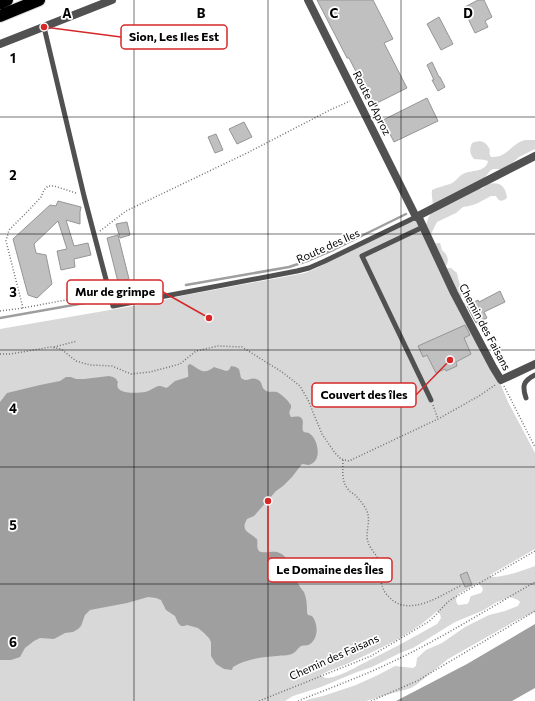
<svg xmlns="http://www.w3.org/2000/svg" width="535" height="701" viewBox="0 0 535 701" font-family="Commissioner,sans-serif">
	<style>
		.green { fill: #d8d8d8; fill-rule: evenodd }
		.water { fill: #9f9f9f }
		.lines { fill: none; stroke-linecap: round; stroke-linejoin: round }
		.stream { stroke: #9f9f9f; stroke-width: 2.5 }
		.building { fill: #c0c0c0; stroke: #959595 }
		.motorway-casing { stroke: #dbdbdb; stroke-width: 14 }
		.path { stroke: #737373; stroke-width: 1.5; stroke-dasharray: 1 2; stroke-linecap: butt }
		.service { stroke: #515151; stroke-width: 5 }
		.minor { stroke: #515151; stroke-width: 8 }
		.tertiary { stroke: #515151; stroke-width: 8 }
		.motorway { stroke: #000; stroke-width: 12 }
		.grid { fill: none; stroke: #000; stroke-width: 1; stroke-opacity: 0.55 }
		.labels { text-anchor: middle; stroke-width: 3.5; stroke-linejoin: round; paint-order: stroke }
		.street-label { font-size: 11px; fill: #000; stroke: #fff }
		.grid-label { font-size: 13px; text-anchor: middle; font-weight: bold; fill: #000; stroke: #fff; stroke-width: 3.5; stroke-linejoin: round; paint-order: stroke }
		.leader { fill: none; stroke: #d62828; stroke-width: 1.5 }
		.callout-dot { fill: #d62828; stroke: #fff; stroke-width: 1.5 }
		.callout { fill: #fff; stroke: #d62828; stroke-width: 1.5 }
		.callout-label { font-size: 12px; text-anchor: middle; font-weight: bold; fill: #000 }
	</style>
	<rect width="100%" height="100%" fill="#fff"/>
	<path class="green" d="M 528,140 L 535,140 L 535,149 L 519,157 L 509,166 L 503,169 L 493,169 L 490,171 L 482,181 L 480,188 L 481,189 C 484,188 486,185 489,184 C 500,181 506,187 507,198 C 502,202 499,202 496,196 L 491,196 L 476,204 L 469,206 L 463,207 L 456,213 L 437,222 L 429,238 L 430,244 L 440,243 C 441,245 441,248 442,250 C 443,251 444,252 445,253 C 448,257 449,261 446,266 L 447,268 L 451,268 L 457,273 L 459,282 L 464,294 L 463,296 L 456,299 L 459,303 L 465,303 L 466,307 L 462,312 L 490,358 L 508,402 L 535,453 L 535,549 L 490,575 L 493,577 C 508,576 521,571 535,566 L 535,612 L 517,620 L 448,659 L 416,685 L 411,688 L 366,701 L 305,701 L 310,699 L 323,696 L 356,685 L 378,675 L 395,666 L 413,668 L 416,666 L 417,658 L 426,650 L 442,643 L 465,627 L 489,615 L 505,611 L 518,606 L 520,602 L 518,600 L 510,597 L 497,602 L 482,611 L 455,622 L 413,648 L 400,653 L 372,667 L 357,672 L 321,687 L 293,696 L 285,701 L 0,701 L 0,329 L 156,302 L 181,296 L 305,273 L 317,268 L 341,254 L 391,232 L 408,222 L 415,221 L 426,225 C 427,220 430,215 432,210 C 434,203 431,197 432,190 C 438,187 444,186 450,184 C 456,182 459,175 465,173 C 473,170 486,172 488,161 C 484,159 479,160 474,159 C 470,154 469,150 472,143 C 478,140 485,140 489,148 C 491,151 488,153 491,157 C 506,158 510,146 522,141 C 524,140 526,140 528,140 ZM 478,583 L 482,587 L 483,590 L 481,593 L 471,596 C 469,599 470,602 467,604 L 458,605 C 455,601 456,599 458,594 ZM 437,611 L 440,614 L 441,618 L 437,624 C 414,637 390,650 366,662 C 356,667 338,678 326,678 C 323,677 323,677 321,675 C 329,670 340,667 349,663 C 379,649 413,634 437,611 Z"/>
	<path class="water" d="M 190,364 C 200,369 203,376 214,367 L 226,371 L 229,370 L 231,366 L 236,367 L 239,369 L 241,378 C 248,383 249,377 256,379 C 264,381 260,387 265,390 C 268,393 273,391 277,392 C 281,394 284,397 287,400 C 288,401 290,404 291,405 C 292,410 287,411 291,417 C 293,417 298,416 300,417 C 306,420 300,429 304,432 C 306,433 309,432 310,434 C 318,439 322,460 311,464 C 308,466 306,464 302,464 L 292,477 L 283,486 L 276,491 L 254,516 L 247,519 C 240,531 249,532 257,539 C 258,542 256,548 259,551 C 262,554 273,551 277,552 C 291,556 293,574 299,585 C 300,587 302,590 304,592 C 307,599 307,606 307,613 L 308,615 L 312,616 C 318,623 319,638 310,644 C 308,646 304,645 301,646 C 298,648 296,652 292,654 C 287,656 282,655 277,656 C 262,657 246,659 233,667 L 232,670 L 224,669 L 216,664 L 211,656 L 211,642 L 209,638 L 204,633 L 198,628 L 187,625 L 184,626 L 181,626 L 178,623 L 175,616 L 166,610 L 161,600 L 156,598 L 148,597 L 127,603 L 90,610 L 85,615 L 81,626 L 78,629 L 73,632 L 65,633 L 54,639 L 40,638 L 34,641 L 25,648 L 20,657 L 11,660 L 0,660 L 0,402 L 7,393 L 40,385 L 60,381 L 66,377 L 71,377 L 76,379 L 84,379 L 109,376 C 114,377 116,378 118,382 C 113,395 137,393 145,392 C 150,391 157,385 160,386 C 162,386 164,387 166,388 L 168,387 L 175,381 L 188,377 C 189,373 187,369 188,365 Z
		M 535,624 L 535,688 L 512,701 L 396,701 L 467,664 Z"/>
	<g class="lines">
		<path class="stream" d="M 186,285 L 289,267 L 307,261 L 333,250 L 406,214
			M 0,318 L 96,301"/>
	</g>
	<path class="building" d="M 317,0 L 373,0 L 393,39 L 384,43 L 407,88 L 373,105 L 349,58 L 347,58 Z
		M 478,0 L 484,0 L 492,17 L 485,21 L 488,27 L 475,33 L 463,8 Z
		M 439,17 L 453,44 L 441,50 L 427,24 Z
		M 432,62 L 439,77 L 440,77 L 445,87 L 438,91 L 432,80 L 434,80 L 427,65 Z
		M 427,98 L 438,121 L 394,142 L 383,120 Z
		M 244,122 L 252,137 L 237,144 L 229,129 Z
		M 216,134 L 223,150 L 215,153 L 208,137 Z
		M 58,201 L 81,207 L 80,212 L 80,224 L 66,220 L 74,246 L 88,243 L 91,255 L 74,259 L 75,267 L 61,270 L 57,251 L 67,249 L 58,221 L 34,244 L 36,253 L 46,255 L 52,284 L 37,298 L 28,295 L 13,239 L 50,205 L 56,206 Z
		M 127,222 L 130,235 L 120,238 L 116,224 Z
		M 118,235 L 129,279 L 118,282 L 107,238 Z
		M 500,291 L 505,302 L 484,312 L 487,318 L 476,323 L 467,306 L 478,300 L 479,302 Z
		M 465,325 L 470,335 L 464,338 L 471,354 L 456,362 L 457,366 L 446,371 L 445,369 L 436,373 L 427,355 L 423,357 L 418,346 Z
		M 467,572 L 472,585 L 465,587 L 460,575 Z"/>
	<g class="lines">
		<g class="motorway-casing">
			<path id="motorway" d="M 0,3 L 7,0
				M 0,16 L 39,0"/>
		</g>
		<path class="path" d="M 76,193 L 54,186 L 48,186 L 44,190 L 41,197 L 30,209 L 9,230 L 6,241 L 23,308 L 103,293
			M 100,231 L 126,211 L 247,153 L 330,110 L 350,101
			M 0,311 L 23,308
			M 54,347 L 77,341
			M 0,354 L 10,354 L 51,347 L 61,349 L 76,361 L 90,365 L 112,366 L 131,374 L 150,372 L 180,364 L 196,351 L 218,346 L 242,347 L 282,372 L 300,386 L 308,400 L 322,434 L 335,453 L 341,459 L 349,461 L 438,419 L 479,396 L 495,385
			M 504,386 L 535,447
			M 433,405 L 438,419
			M 343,460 C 343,470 341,481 348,489 C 349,492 353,493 355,495 C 360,500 367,508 368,515 C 370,524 365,534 368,542 C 370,549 377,555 379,561 C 382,569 379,580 383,588 C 384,592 387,595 390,598 C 410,618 443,594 462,585
			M 259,701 L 371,656 L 428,622 C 437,615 443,605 452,599 L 535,551
			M 298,701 C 330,688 363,676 394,661 C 442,638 488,609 535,582
			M 371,701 L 417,681 L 535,611"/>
		<path class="service" d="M 44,27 L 84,196 L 113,306 L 297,271 L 309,268 L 325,261 L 416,217
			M 423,227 L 362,256 L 431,400
			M 526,398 C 522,386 523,381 535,375"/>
		<path class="minor" d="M 308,0 L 416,217 L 535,156
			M 418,216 L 454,293 L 493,367 L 501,380 L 535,364"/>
		<path class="tertiary" d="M 0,44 L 112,0"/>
		<use href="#motorway" class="motorway"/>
	</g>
	<path class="grid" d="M 134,0 L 134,701M 268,0 L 268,701M 401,0 L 401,701M 0,117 L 535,117M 0,234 L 535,234M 0,350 L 535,350M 0,467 L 535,467M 0,584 L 535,584"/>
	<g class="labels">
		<g class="street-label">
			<text transform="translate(372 103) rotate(63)" y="4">Route d'Aproz</text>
			<text transform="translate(328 246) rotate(-24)" y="4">Route des Iles</text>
			<text transform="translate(485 327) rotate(62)" y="4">Chemin des Faisans</text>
			<text transform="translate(334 657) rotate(-24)" y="4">Chemin des Faisans</text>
		</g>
	</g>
	<g class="grid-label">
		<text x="67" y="18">A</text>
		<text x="201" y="18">B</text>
		<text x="334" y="18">C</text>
		<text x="468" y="18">D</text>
		<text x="13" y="63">1</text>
		<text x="13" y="180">2</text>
		<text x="13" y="297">3</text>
		<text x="13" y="413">4</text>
		<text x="13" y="530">5</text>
		<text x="13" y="647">6</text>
	</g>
	<path class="leader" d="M44 27L121 37M209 318L163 292M450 360L416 395M268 501L268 570"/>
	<g class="callout-dot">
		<circle cx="44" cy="27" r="4"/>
		<circle cx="209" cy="318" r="4"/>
		<circle cx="450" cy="360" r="4"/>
		<circle cx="268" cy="501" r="4"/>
	</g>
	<g class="callout">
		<rect x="121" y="25" width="106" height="24" rx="4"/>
		<rect x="67" y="280" width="96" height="24" rx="4"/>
		<rect x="312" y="383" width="104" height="24" rx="4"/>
		<rect x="268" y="558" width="124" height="24" rx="4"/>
	</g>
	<g class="callout-label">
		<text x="174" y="41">Sion, Les Iles Est</text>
		<text x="115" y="296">Mur de grimpe</text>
		<text x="364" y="399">Couvert des îles</text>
		<text x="330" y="574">Le Domaine des Îles</text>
	</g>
</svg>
